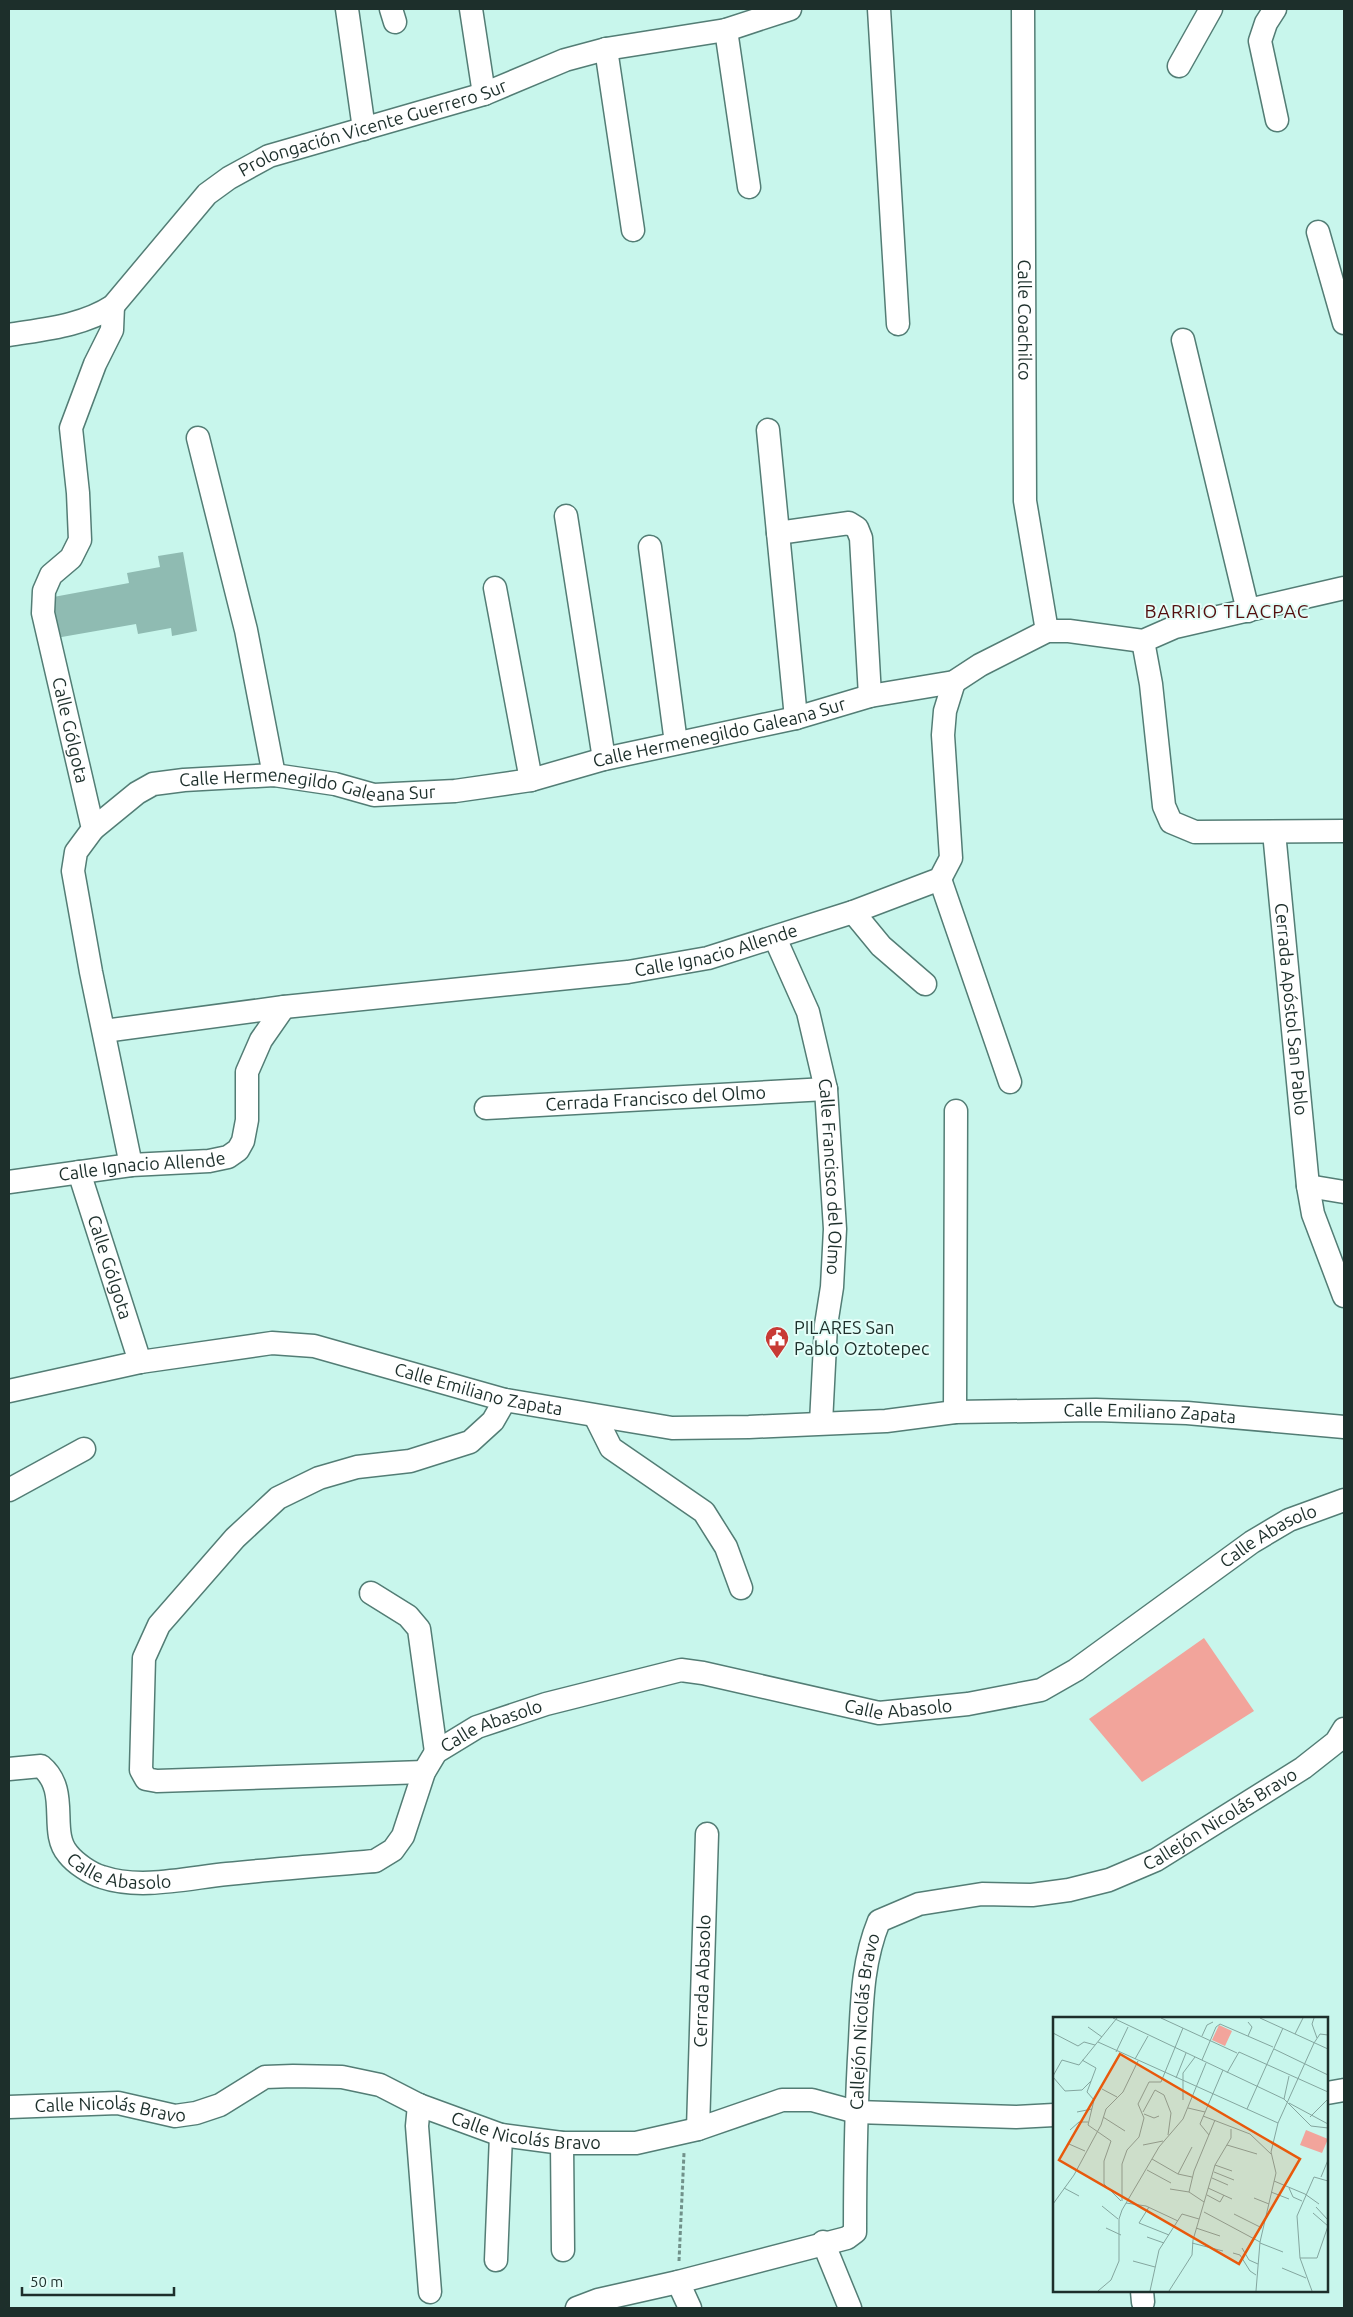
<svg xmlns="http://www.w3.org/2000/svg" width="1353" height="2317" viewBox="0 0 1353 2317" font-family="Ubuntu,sans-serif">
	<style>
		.green { fill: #f2a49b }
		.building { fill: #8fbbb2 }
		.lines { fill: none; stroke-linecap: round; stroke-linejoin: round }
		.minor-casing { stroke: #537d75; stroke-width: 25 }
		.path { stroke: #71918a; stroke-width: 3; stroke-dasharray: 4 2.5; stroke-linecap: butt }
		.minor { stroke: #fff; stroke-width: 22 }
		.labels { text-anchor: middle; stroke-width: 4; stroke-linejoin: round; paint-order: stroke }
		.street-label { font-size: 18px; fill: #1d2f2b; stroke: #e3fef8 }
		.poi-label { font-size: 18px; fill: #1d2f2b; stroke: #e3fef8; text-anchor: start }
		.neighbourhood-label { font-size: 19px; letter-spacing: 1px; fill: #530f0e; stroke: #e3fef8 }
		.inset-road { fill: none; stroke: #84a69f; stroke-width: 1 }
		.view { fill: #e8590c; fill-opacity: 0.15; stroke: #e8590c; stroke-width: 2.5 }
		.inset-edge { fill: none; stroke: #1d2f2b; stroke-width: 2.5 }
	</style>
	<rect width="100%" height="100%" fill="#c8f6ec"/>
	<path class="green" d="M 1204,1638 L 1254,1711 L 1142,1782 L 1089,1719 Z"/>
	<path class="building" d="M 183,552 L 197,631 L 172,636 L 171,628 L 138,634 L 136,624 L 56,638 L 48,598 L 129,583 L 127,573 L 160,567 L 158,556 Z"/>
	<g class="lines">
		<g class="minor-casing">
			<g id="minor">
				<path d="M 347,9 L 364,129"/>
				<path d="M 391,9 L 395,22"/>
				<path d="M 471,9 L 484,94"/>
				<path d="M 879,9 L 898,324"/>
				<path id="s1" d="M 1023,9 L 1025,501 L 1047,631"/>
				<path d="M 1275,9 L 1266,23 L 1260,41 L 1277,120"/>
				<path d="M 726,30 L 749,187"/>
				<path d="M 606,49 L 633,230"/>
				<path d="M 1179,66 L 1211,9"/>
				<path d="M 1318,232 L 1344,323"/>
				<path id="s2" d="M 113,306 L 112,330 L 95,364 L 71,428 L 78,493 L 80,540 L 71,558 L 51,575 L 44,591 L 43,613 L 93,829 L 76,852 L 73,871 L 91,972 L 131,1165"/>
				<path id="s3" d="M 9,335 C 45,329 82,326 113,306 L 207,194 L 229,178 L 269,156 L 484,94 L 565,60 L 606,49 L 726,30 L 790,9"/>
				<path d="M 1183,340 L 1248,611"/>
				<path d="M 768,430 L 796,718"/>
				<path d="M 198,438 L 246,630 L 274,775"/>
				<path d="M 566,516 L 604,759"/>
				<path d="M 778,533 L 849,523 L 857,528 L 861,538 L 870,696"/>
				<path d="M 650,547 L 676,743"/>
				<path d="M 495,588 L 531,780"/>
				<path d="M 1143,641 L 1151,684 L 1164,806 L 1171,822 L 1195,832 L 1344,831"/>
				<path id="s4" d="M 93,829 L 137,793 L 153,784 L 184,780 L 274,775 L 335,784 L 374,795 L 455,791 L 531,780 L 604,759 L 796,718 L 870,696 L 954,682 L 980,665 L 1047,631 L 1069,631 L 1143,641 L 1175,627 L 1344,588"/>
				<path id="s5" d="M 1274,832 L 1308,1186 L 1313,1214 L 1344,1296"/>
				<path d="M 940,879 L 1010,1082"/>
				<path d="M 853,912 L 881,946 L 925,984"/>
				<path id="s6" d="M 775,938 L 808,1012 L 826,1089 L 835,1229 L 832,1287 L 826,1325 L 821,1423"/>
				<path id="s7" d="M 104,1031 L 284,1007 L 628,972 L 708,958 L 853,912 L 940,879 L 951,858 L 943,735 L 945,711 L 954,682"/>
				<path id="s8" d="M 486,1108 L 826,1089"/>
				<path id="s9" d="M 79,1172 L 140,1362"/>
				<path id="s10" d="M 9,1182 L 131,1165 L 209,1161 L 228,1157 L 238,1150 L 243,1141 L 247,1120 L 247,1072 L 261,1040 L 284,1007"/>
				<path d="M 1308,1186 L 1344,1192"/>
				<path id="s11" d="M 9,1391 L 140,1362 L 272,1343 L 314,1346 L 505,1400 L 672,1428 L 749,1427 L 886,1421 L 955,1412 L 1096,1410 L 1187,1413 L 1344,1427"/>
				<path d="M 955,1412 L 956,1111"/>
				<path d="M 595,1416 L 611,1448 L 704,1512 L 726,1547 L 741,1588"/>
				<path d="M 9,1490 L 84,1449"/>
				<path d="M 371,1593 L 408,1616 L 419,1629 L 436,1752"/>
				<path id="s12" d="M 9,1769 L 41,1766 C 71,1791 48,1831 68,1854 C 75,1863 91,1874 102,1877 C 140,1890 188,1878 227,1874 C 276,1869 326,1865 375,1861 L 393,1850 L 403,1836 L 424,1772 L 436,1752 L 477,1727 L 546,1704 L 681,1670 L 703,1673 L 879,1713 L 968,1704 L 1041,1690 L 1076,1670 L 1252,1542 L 1289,1520 L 1344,1500"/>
				<path d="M 424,1772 L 157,1781 L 146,1779 L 141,1770 L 144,1658 L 159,1625 L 235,1538 L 278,1498 L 319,1478 L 357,1467 L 410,1461 L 470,1442 L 493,1421 L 505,1400"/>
				<path d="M 1327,2093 L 1344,2090"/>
				<path d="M 419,2105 L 417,2126 L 430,2292"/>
				<path id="s13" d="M 9,2107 L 118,2103 L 175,2116 L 196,2113 L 220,2105 L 265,2077 L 293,2076 L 342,2077 L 380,2085 L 419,2105 L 501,2135 L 562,2143 L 636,2143 L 698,2129 L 782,2100 L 812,2100 L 856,2112 L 1016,2117 L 1054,2115"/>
				<path id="s14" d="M 698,2129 L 707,1834"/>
				<path d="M 562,2143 L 563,2250"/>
				<path d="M 823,2242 L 850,2308"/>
				<path d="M 496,2260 L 501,2135"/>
				<path d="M 678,2282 L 690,2308"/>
				<path d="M 1142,2291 L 1143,2302"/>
				<path id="s15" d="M 577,2308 L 598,2300 L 678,2282 L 847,2238 L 855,2232 C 855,2169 856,2105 860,2041 C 862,1999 863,1960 879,1921 L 919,1904 L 982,1894 L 1032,1895 L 1069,1890 L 1109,1880 L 1156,1860 L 1303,1768 L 1336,1742 L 1344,1729"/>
			</g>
		</g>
		<path class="path" d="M 679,2261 L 684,2153"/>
		<use href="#minor" class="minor"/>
	</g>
	<defs>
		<g id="civic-pin" transform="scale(1.25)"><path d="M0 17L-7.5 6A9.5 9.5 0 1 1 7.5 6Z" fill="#c83a35" stroke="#e3fef8"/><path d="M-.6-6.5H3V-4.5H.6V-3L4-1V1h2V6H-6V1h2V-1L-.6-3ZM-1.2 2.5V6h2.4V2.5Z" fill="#fff"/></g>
	</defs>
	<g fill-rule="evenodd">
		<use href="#civic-pin" x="777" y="1338"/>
	</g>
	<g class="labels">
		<g class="street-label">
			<text dy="6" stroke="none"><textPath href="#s3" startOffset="435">Prolongación Vicente Guerrero Sur</textPath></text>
			<text dy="6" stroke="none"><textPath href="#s1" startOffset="311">Calle Coachilco</textPath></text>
			<text dy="6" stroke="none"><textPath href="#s2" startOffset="449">Calle Gólgota</textPath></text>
			<text dy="6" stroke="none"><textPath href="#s4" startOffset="651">Calle Hermenegildo Galeana Sur</textPath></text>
			<text dy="6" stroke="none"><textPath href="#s4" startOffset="231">Calle Hermenegildo Galeana Sur</textPath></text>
			<text dy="6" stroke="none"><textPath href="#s7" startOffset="618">Calle Ignacio Allende</textPath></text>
			<text dy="6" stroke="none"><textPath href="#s5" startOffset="178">Cerrada Apóstol San Pablo</textPath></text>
			<text dy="6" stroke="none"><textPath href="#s8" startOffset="170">Cerrada Francisco del Olmo</textPath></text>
			<text dy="6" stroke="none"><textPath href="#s10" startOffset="134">Calle Ignacio Allende</textPath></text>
			<text dy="6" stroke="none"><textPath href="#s6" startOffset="248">Calle Francisco del Olmo</textPath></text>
			<text dy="6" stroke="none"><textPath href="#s9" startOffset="100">Calle Gólgota</textPath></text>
			<text dy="6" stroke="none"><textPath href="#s11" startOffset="480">Calle Emiliano Zapata</textPath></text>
			<text dy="6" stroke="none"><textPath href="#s11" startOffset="1156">Calle Emiliano Zapata</textPath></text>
			<text dy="6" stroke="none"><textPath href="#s12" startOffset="1474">Calle Abasolo</textPath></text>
			<text dy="6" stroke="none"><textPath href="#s12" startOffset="1054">Calle Abasolo</textPath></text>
			<text dy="6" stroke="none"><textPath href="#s12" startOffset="634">Calle Abasolo</textPath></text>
			<text dy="6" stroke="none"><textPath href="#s15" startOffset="965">Callejón Nicolás Bravo</textPath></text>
			<text dy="6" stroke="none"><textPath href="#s12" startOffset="184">Calle Abasolo</textPath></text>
			<text dy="6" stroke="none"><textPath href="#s14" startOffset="148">Cerrada Abasolo</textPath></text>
			<text dy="6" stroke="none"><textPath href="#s15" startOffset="500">Callejón Nicolás Bravo</textPath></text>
			<text dy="6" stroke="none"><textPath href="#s13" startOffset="102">Calle Nicolás Bravo</textPath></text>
			<text dy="6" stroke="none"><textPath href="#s13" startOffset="538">Calle Nicolás Bravo</textPath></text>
		</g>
		<g class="poi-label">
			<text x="794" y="1334">PILARES San<tspan x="794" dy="21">Pablo Oztotepec</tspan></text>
		</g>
		<g class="neighbourhood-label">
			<text x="1227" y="618">BARRIO TLACPAC</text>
		</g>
	</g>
	<g transform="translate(1053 2017)">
		<rect width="275" height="275" fill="#c8f6ec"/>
		<path d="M 166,8 L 179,14 L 172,29 L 159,23 ZM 253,113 L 275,122 L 269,136 L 247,128 Z" fill="#f2a49b"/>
		<path class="inset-road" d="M 60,1 L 231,82 L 258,109 L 275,111M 108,1 L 184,36M 207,1 L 275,32M 261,1 L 259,7 L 264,21M 35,10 L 49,20M 163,10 L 167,7 L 220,30M 0,16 L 25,29 L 31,25 L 42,28M 242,17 L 250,1M 149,19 L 154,8 L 160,5M 195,19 L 199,10 L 195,5M 45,25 L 225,106M 221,32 L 275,58M 63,35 L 75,10M 82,42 L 95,19M 29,43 L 43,51 L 34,75 L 41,83 L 35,108 L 58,124 L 51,144 L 51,167 L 68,184M 149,43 L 163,10M 174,56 L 186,35 L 275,75M 0,59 L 9,43 L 26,48 L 64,1M 0,60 L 12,74 L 29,73 L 38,64M 123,61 L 133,36M 49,72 L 64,80M 231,82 L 236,59M 130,83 L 130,56 L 142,40M 236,86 L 275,107M 135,91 L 152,95M 194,92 L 230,11M 24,95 L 39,92M 90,95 L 102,73 L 111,78 L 118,96 L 115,118M 91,97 L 101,101 L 106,99M 150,99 L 197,117 L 218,137M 50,100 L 72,114M 257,100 L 275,82M 17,113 L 26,105 L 35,105M 156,118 L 147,107 L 170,53M 16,127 L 32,134M 90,128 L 110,124M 174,128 L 204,137M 99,142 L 125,157 L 139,160M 162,148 L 179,154M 94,153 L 118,166M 161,155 L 181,163M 125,157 L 139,130M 268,160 L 275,143M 159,161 L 175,168M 221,164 L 252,177 L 266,187M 11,171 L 26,179M 155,171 L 179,182M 236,171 L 240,180 L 249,184M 117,172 L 136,175M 218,175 L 236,182M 154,178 L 167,185 L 171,178M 201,181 L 216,187M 69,184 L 69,147 L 74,133 L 86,120 L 91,101 L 85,87 L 96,65 L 108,65 L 130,11M 151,185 L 136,175 L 141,154 L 162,103M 73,186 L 93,189 L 125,204M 0,187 L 21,158 L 48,108 L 53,92 L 70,75 L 85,44M 49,189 L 65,202M 96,190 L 86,206 L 116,218M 263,190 L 275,203M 151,195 L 207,225M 260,196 L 275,209M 181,197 L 209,211M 53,211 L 68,218M 143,211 L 167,219M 94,220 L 111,226M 139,226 L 170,234M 207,226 L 230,235M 189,231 L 196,243 L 205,247M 180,236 L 187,238 L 197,254 L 203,258M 247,241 L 264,241 L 275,209M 80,244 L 102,250M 229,251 L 253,261M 45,274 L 58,263 L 66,244 L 66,202 L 69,193 L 106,130 L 130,102 L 153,46M 97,274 L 106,233 L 129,197 L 146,202M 116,274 L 139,238 L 140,223 L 162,148 L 178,121 L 178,112M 203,274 L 207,225 L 223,156 L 218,135 L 225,106 L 261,26 L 267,17 L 275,18M 259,274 L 247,241 L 244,199 L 261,160 L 275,164"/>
		<path class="view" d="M 67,37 L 247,142 L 186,247 L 6,143 Z"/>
		<rect width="275" height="275" class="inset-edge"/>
	</g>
	<rect width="1353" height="2317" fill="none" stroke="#1d2f2b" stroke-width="20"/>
	<path d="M22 2287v8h152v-8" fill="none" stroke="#1d2f2b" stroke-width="2.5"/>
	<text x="30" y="2287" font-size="15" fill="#1d2f2b" stroke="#e3fef8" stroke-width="4" paint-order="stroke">50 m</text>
</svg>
